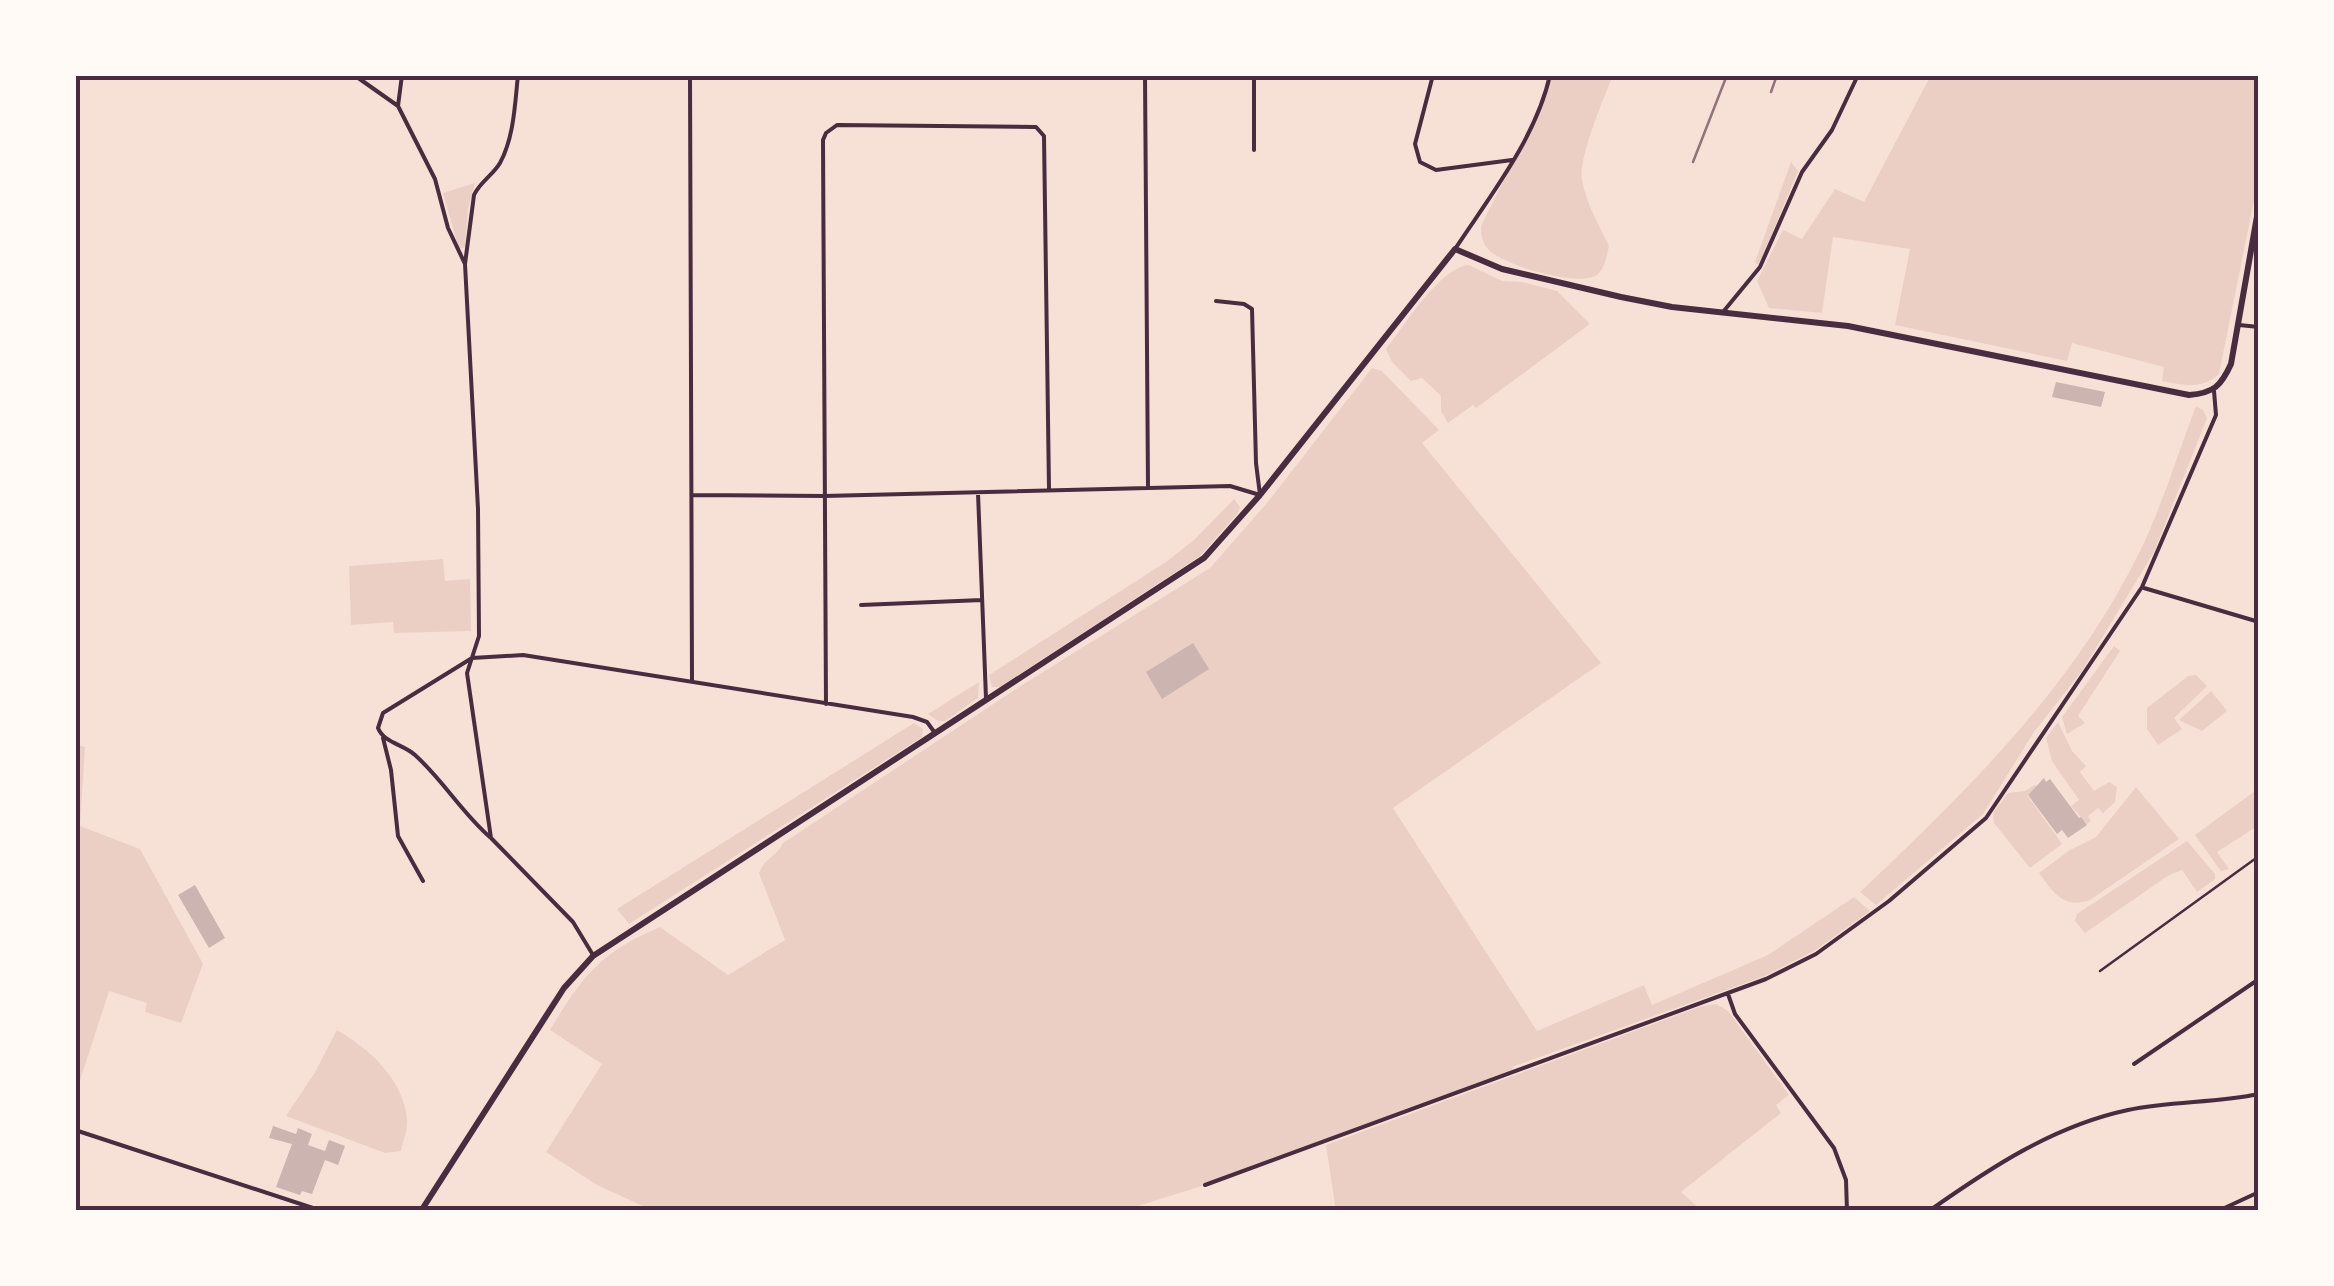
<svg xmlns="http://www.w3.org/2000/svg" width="2334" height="1286" viewBox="0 0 2334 1286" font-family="'Alegreya Sans',sans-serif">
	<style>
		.green { fill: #ebcfc5 }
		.building { fill: #ccb4b1 }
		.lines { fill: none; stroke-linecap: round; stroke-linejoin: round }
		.service { stroke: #4a2c40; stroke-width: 2.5 }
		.minor { stroke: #4a2c40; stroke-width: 4 }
		.primary { stroke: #4a2c40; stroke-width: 6 }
		.rail { stroke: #8f747c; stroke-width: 2.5 }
		.neatline { fill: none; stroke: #4a2c40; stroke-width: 4 }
	</style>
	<rect width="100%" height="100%" fill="#f7e1d7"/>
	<path class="green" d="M 1550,75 L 1613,75 C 1604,98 1578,158 1582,180 C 1586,203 1599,225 1609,246 C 1607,255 1605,268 1598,274 C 1582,289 1500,265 1487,248 C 1482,242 1481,234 1481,226 L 1541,106 Z
		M 1931,75 L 2257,75 L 2259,176 L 2219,374 C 2201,390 2184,385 2162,381 L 2164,367 L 2072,343 L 2067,361 L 1895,325 L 1910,249 L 1833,237 L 1822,313 L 1769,308 L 1757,281 L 1783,230 L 1802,239 L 1835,189 L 1864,202 Z
		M 1791,162 L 1798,171 L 1759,265 L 1755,262 Z
		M 475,183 L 468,209 L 465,247 L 459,249 L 443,193 Z
		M 1469,265 L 1502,281 L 1522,282 L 1557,291 L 1590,324 L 1476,408 L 1473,405 L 1448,423 L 1441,411 L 1441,396 L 1422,378 L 1411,381 L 1392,362 L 1386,349 C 1405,325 1440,267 1469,265 Z
		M 1372,368 L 1382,371 L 1439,430 L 1422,443 L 1601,663 L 1393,808 L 1537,1031 L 1644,985 L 1652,1005 L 1768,955 L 1854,897 L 1870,911 L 1814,951 L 1765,976 L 1512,1067 L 1514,1072 L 1205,1185 L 1122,1211 L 654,1211 L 597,1185 L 546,1152 L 602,1064 L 550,1030 C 583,975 601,952 660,927 L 728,975 L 785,940 L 759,873 C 764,859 777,856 783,843 L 1019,687 L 1210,568 L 1267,503 Z
		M 2196,406 L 2203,410 L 2207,418 L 2154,552 L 2082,671 L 2034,732 L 1983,814 L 1876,905 L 1860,892 C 1967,791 2076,684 2141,549 C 2163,503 2178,453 2196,406 Z
		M 1234,499 L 1240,507 L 1238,513 L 1200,556 L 1000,687 L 992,687 L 989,675 L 1166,562 L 1195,539 Z
		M 443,559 L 445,581 L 470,579 L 471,631 L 394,633 L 393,622 L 351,625 L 349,566 Z
		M 2114,646 L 2120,651 L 2078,716 L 2085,723 L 2067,734 L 2062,717 Z
		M 2196,675 L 2207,686 L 2174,718 L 2182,729 L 2158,745 L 2147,729 L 2147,708 L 2188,676 Z
		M 979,682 L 978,698 L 945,721 L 938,721 L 928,714 Z
		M 2211,691 L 2227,711 L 2202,731 L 2179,720 Z
		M 2058,722 L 2072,751 L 2086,766 L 2080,772 L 2094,791 L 2109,782 L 2117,787 L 2115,802 L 2103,813 L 2098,808 L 2088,816 L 2091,821 L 2087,824 L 2071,806 L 2079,800 L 2052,761 L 2046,738 Z
		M 914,723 L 923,729 L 922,737 L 629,924 L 617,909 Z
		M 75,744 L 85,747 L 80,826 L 140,849 L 203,964 L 181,1023 L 145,1012 L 147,1003 L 109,991 L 75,1096 Z
		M 2035,785 L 2037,787 L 2027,795 L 2062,844 L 2030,868 L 1994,823 L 1993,813 L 2008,793 L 2025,791 Z
		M 2136,787 L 2179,839 L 2090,900 C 2063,909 2054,893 2039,873 L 2070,850 L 2096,837 Z
		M 2259,788 L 2259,825 L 2217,852 L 2229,869 L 2221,871 L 2195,835 Z
		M 2187,841 L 2215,874 L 2215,879 L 2197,892 L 2182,870 L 2169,875 L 2085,933 L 2075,921 L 2077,914 Z
		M 1716,1004 L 1728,1011 L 1789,1095 L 1776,1105 L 1781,1113 L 1681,1192 L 1702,1211 L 1336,1211 L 1326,1145 L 1702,1006 Z
		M 337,1030 C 370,1049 404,1080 407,1120 C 408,1129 403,1141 401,1151 L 385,1153 L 286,1116 L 314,1074 Z"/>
	<path class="building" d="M 2056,382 L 2105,392 L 2101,407 L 2052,397 Z
		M 1193,643 L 1209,669 L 1162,699 L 1146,672 Z
		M 2044,778 L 2046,782 L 2050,779 L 2079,818 L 2081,817 L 2087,825 L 2068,838 L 2062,830 L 2057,834 L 2028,795 Z
		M 195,885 L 225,938 L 209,948 L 178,895 Z
		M 273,1126 L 296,1134 L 298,1128 L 312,1134 L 308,1145 L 325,1151 L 329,1140 L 345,1146 L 338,1165 L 325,1160 L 312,1194 L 302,1191 L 300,1195 L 276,1187 L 292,1144 L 269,1138 Z"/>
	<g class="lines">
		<path class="service" d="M 2100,971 L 2259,856"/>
		<path class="minor" d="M 354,75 L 398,106 L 435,179 L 448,228 L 465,264 L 478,509 L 479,636 L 467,673 L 491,838 L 573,922 L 593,955
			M 690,75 L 692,680
			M 1145,75 L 1148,486
			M 1254,75 L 1254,150
			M 1433,75 L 1415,144 L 1420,162 L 1436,170 L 1512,160
			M 398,106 L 402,75
			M 1455,249 C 1490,196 1536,138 1550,75
			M 465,264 L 474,195 C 480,182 493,175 500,163 C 514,138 515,103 518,75
			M 1723,312 L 1760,267 L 1802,172 L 1832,130 L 1858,75
			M 2239,325 L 2259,327
			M 978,493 L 986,698
			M 692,495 L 824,496 L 1230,486 L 1260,495 L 1256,463 L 1252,309 L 1244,304 L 1216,301
			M 2144,588 L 2259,622
			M 861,605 L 982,600
			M 826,704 L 823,140 L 826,133 L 837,125 L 1036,127 L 1044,136 L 1049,489
			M 383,738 L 391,770 L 398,836 L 423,881
			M 491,838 C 462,813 443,780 415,755 C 403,744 384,743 378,728 L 383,713 L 472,658 L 523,655 L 913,717 L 927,722 L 935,733
			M 1728,994 L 1735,1014 L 1834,1148 L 1846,1180 L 1847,1211
			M 2134,1064 L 2259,979
			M 75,1130 L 322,1211
			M 1205,1185 L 1766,979 L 1816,954 L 1889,901 L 1986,818 L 2142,587 L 2216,415 L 2214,391
			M 1929,1211 C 1990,1168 2053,1126 2128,1110 C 2171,1101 2216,1103 2259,1094
			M 2218,1211 L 2259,1192"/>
		<path class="primary" d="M 421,1211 L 564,988 L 593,956 L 1204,558 L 1260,495 L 1455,249 L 1502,269 L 1621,297 L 1672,307 L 1848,326 L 2189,395 C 2214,393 2221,386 2231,364 L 2259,205"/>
		<path class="rail" d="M 1771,92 L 1777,75
			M 1693,162 L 1727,75"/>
	</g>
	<rect width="2334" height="1286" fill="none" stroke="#fffaf5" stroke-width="155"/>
	<rect x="78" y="78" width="2178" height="1130" class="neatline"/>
</svg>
